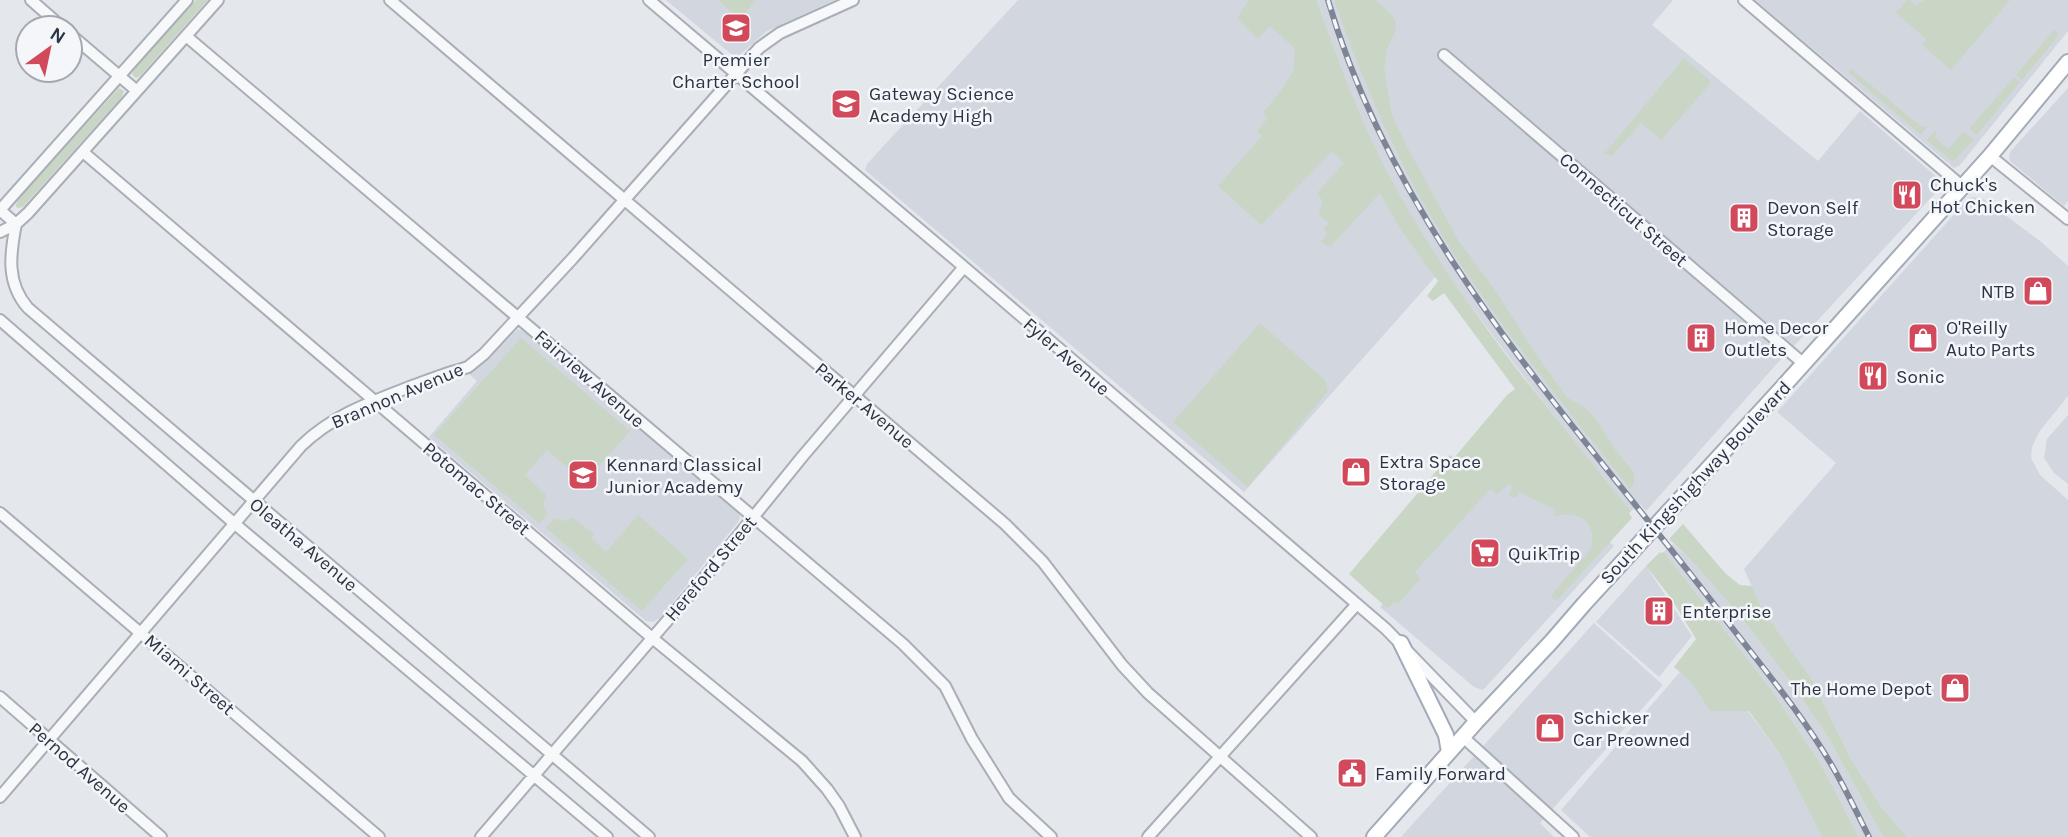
<svg xmlns="http://www.w3.org/2000/svg" width="2068" height="837" viewBox="0 0 2068 837" font-family="Karla,sans-serif">
	<style>
		.built { fill: #d2d6de; fill-rule: evenodd }
		.green { fill: #c9d6c5 }
		.lines { fill: none; stroke-linecap: round; stroke-linejoin: round }
		.minor-casing { stroke: #a9aeb7; stroke-width: 14 }
		.major-casing { stroke: #a3abb8; stroke-width: 18 }
		.minor { stroke: #f7f8fa; stroke-width: 10 }
		.major { stroke: #fff; stroke-width: 14 }
		.rail-casing { stroke: #7d8696; stroke-width: 6 }
		.rail { stroke: #f4f6f9; stroke-width: 3.5; stroke-dasharray: 10; stroke-linecap: butt }
		.labels { text-anchor: middle; stroke-width: 5; stroke-linejoin: round; paint-order: stroke }
		.poi-label { font-size: 19px; fill: #2b3445; stroke: #f4f6f9; text-anchor: start }
		.street-label { font-size: 19px; fill: #2b3445; stroke: #f4f6f9 }
	</style>
	<rect width="100%" height="100%" fill="#e4e7ec"/>
	<path class="built" d="M 666,0 L 835,0 L 767,31 L 736,58 Z
		M 1018,0 L 1673,0 L 1652,25 L 1818,161 L 1860,111 L 1939,179 L 1941,183 L 1938,190 L 1794,346 L 1790,344 L 1667,241 L 1661,249 L 1780,352 L 1782,358 L 1646,511 L 1640,504 L 1631,511 L 1565,431 L 1463,296 L 1444,267 L 1244,492 L 865,170 L 867,164 ZM 1532,348 L 1567,397 L 1585,407 L 1598,421 L 1615,449 L 1634,472 L 1631,487 L 1628,487 L 1537,370 Z
		M 1755,0 L 2068,0 L 2068,31 L 1960,165 L 1954,168 Z
		M 2068,88 L 2068,201 L 2064,206 L 2011,162 L 2009,158 L 2010,152 Z
		M 1972,197 L 1982,198 L 2040,241 L 2068,266 L 2068,396 L 2039,432 L 2032,447 L 2031,458 L 2040,475 L 2068,500 L 2068,837 L 1907,837 L 1882,808 L 1851,759 L 1811,678 L 1762,609 L 1744,569 L 1836,463 L 1777,412 L 1967,200 Z
		M 518,329 L 523,331 L 738,512 L 740,517 L 738,522 L 660,618 L 653,622 L 646,621 L 429,437 L 477,381 L 468,373 L 491,356 Z
		M 2068,415 L 2068,484 L 2054,473 L 2044,458 L 2047,439 Z
		M 1515,457 L 1614,546 L 1483,690 L 1474,687 L 1380,607 Z
		M 1673,544 L 1690,559 L 1736,611 L 1784,673 L 1828,737 L 1883,837 L 1859,837 L 1820,763 L 1770,688 L 1664,552 Z
		M 1646,566 L 1692,636 L 1659,677 L 1596,622 Z
		M 1594,623 L 1663,685 L 1540,823 L 1554,837 L 1401,837 Z
		M 1680,672 L 1690,681 L 1710,711 L 1748,711 L 1781,756 L 1822,837 L 1590,837 L 1561,810 Z"/>
	<path class="green" d="M 196,0 L 208,0 L 140,76 L 136,78 L 132,74 L 135,68 Z
		M 718,0 L 756,0 L 740,19 Z
		M 1249,0 L 1316,0 C 1339,63 1362,127 1394,185 C 1459,303 1546,407 1631,511 L 1629,513 L 1632,518 L 1557,600 L 1551,597 L 1554,592 L 1591,549 C 1598,523 1579,509 1555,517 L 1554,516 L 1556,510 L 1519,492 L 1516,497 L 1512,497 L 1509,494 L 1513,487 L 1509,484 L 1497,494 L 1490,489 L 1415,572 L 1420,579 L 1398,604 L 1396,602 L 1387,608 L 1349,574 L 1450,455 L 1454,458 L 1507,395 L 1515,389 L 1444,293 L 1433,301 L 1427,296 L 1438,281 L 1401,230 L 1380,193 L 1330,247 L 1321,242 L 1327,233 L 1324,229 L 1329,223 L 1319,215 L 1322,200 L 1317,193 L 1344,163 L 1332,151 L 1261,225 L 1218,186 L 1262,136 L 1257,131 L 1268,118 L 1263,113 L 1284,86 L 1293,71 L 1295,51 L 1292,46 L 1270,26 L 1258,39 L 1238,19 L 1239,15 Z
		M 1334,0 L 1375,0 L 1390,13 L 1396,22 L 1395,32 L 1387,49 L 1384,69 L 1392,115 L 1406,145 L 1458,240 L 1495,290 L 1532,348 L 1567,397 L 1585,407 L 1598,421 L 1615,449 L 1634,472 L 1634,482 L 1632,487 L 1629,488 C 1569,411 1506,335 1454,254 C 1403,175 1365,88 1334,0 Z
		M 1907,0 L 1910,0 L 1916,6 L 1925,0 L 2010,0 L 1951,70 L 1922,45 L 1926,39 L 1896,13 Z
		M 2054,30 L 2058,33 L 2058,36 L 2022,80 L 2016,75 Z
		M 1684,58 L 1710,81 L 1710,84 L 1661,140 L 1641,123 L 1612,156 L 1604,154 Z
		M 1850,68 L 1922,127 L 1927,126 L 1921,135 L 1849,73 Z
		M 2014,77 L 2020,82 L 1977,135 L 1970,128 Z
		M 119,88 L 124,91 L 122,97 L 23,207 L 17,208 L 16,205 L 18,199 Z
		M 1935,131 L 1937,133 L 1935,138 L 1948,149 L 1963,132 L 1974,139 L 1953,162 L 1927,140 Z
		M 1260,323 L 1326,381 L 1328,391 L 1248,487 L 1173,422 Z
		M 521,338 L 630,431 L 590,476 L 574,462 L 568,468 L 547,450 L 525,475 L 546,495 L 543,506 L 548,514 L 539,523 L 434,435 Z
		M 638,515 L 688,559 L 642,611 L 546,528 L 554,518 L 563,521 L 573,518 L 594,534 L 591,538 L 606,552 Z
		M 1683,524 L 1726,574 L 1740,585 L 1752,586 L 1762,609 L 1811,678 L 1851,759 L 1882,808 L 1907,837 L 1883,837 L 1828,737 L 1784,673 L 1736,611 L 1690,559 L 1669,539 Z
		M 1660,552 L 1661,553 L 1664,552 L 1770,688 L 1820,763 L 1859,837 L 1822,837 L 1781,756 L 1749,711 L 1710,711 L 1690,681 L 1674,667 L 1696,639 L 1671,598 L 1646,566 Z"/>
	<g class="lines">
		<g class="minor-casing">
			<path id="minor" d="M 31,0 L 63,28
				M 390,0 L 1005,524 L 1043,562 L 1122,665 L 1148,693 L 1311,837
				M 649,0 L 964,267 L 1386,629 L 1476,722
				M 1744,0 L 1963,187
				M 70,34 L 137,91
				M 186,36 L 903,644 L 945,686 L 972,739 L 1009,798 L 1051,837
				M 1444,55 L 1804,364
				M 83,152 L 651,637 L 802,761 L 827,789 L 839,806 L 855,837
				M 1990,156 L 2068,219
				M 0,210 L 16,224 C 10,254 6,283 28,308 L 649,837
				M 0,210 L 187,0
				M 0,232 L 16,224 L 28,213 L 218,0
				M 0,320 L 235,524 L 607,837
				M 0,513 L 379,837
				M 0,697 L 161,837
				M 1463,737 L 1573,837
				M 0,797 L 301,446 C 332,416 368,403 407,388 C 424,382 442,374 459,370 L 468,367 L 484,354 L 573,258 L 759,48 L 780,33 L 853,0
				M 481,837 L 704,578 L 802,457 L 964,267
				M 1148,837 L 1357,604"/>
		</g>
		<g class="major-casing">
			<path id="major" d="M 1401,643 L 1446,735 L 1449,752
				M 1374,837 L 1476,722 L 1552,641 L 1584,604 L 1780,390 L 1990,156 L 2068,62"/>
		</g>
		<use href="#minor" class="minor"/>
		<use href="#major" class="major"/>
		<g class="rail-casing">
			<path id="rail" d="M 1328,0 C 1398,240 1575,422 1723,616 C 1762,667 1804,716 1835,771 C 1847,792 1858,815 1869,837"/>
		</g>
		<use href="#rail" class="rail"/>
	</g>
	<defs>
		<g id="school-square" transform="scale(1.575)"><rect x="-9" y="-9" width="18" height="18" rx="4" fill="#d1495b" stroke="#f4f6f9"/><path d="M0-5L7-2L0 1L-7-2ZM-4 1L0 2.5L4 1V4Q0 6-4 4Z" fill="#fff"/></g>
		<g id="restaurant-square" transform="scale(1.575)"><rect x="-9" y="-9" width="18" height="18" rx="4" fill="#d1495b" stroke="#f4f6f9"/><path d="M-5-6h1v4h1v-4h1v4h1v-4h1v5L-1.5 .5V6h-2V.5L-5-1ZM5-6V6H3V1.5H1.5Q1.5-4 5-6Z" fill="#fff"/></g>
		<g id="building-square" transform="scale(1.575)"><rect x="-9" y="-9" width="18" height="18" rx="4" fill="#d1495b" stroke="#f4f6f9"/><path d="M-4-6H4V6H1V3H-1V6H-4ZM-2.5-4.3h1.7v1.8h-1.7ZM.8-4.3h1.7v1.8H.8ZM-2.5-1h1.7V.8h-1.7ZM.8-1h1.7V.8H.8Z" fill="#fff"/></g>
		<g id="shop-square" transform="scale(1.575)"><rect x="-9" y="-9" width="18" height="18" rx="4" fill="#d1495b" stroke="#f4f6f9"/><path d="M-5-2.5h2.3a2.7 3.5 0 0 1 5.4 0H5L5.5 6h-11ZM-1.5-2.5h3a1.5 2.3 0 0 0-3 0Z" fill="#fff"/></g>
		<g id="supermarket-square" transform="scale(1.575)"><rect x="-9" y="-9" width="18" height="18" rx="4" fill="#d1495b" stroke="#f4f6f9"/><path d="M-6-5.5h2.5l.6 2H6L4.5 2H-2.5L-4.4-4H-6ZM-1.5 3.2a1.3 1.3 0 1 0 .1 0ZM3 3.2a1.3 1.3 0 1 0 .1 0Z" fill="#fff"/></g>
		<g id="civic-square" transform="scale(1.575)"><rect x="-9" y="-9" width="18" height="18" rx="4" fill="#d1495b" stroke="#f4f6f9"/><path d="M-.6-6.5H3V-4.5H.6V-3L4-1V1h2V6H-6V1h2V-1L-.6-3ZM-1.2 2.5V6h2.4V2.5Z" fill="#fff"/></g>
	</defs>
	<g fill-rule="evenodd">
		<use href="#school-square" x="736" y="28"/>
		<use href="#school-square" x="846" y="104"/>
		<use href="#restaurant-square" x="1907" y="195"/>
		<use href="#building-square" x="1744" y="218"/>
		<use href="#shop-square" x="2038" y="291"/>
		<use href="#building-square" x="1701" y="338"/>
		<use href="#shop-square" x="1923" y="338"/>
		<use href="#restaurant-square" x="1873" y="376"/>
		<use href="#shop-square" x="1356" y="472"/>
		<use href="#school-square" x="583" y="475"/>
		<use href="#supermarket-square" x="1485" y="553"/>
		<use href="#building-square" x="1659" y="611"/>
		<use href="#shop-square" x="1955" y="688"/>
		<use href="#shop-square" x="1550" y="728"/>
		<use href="#civic-square" x="1352" y="773"/>
	</g>
	<g class="labels">
		<g class="poi-label">
			<text x="736" y="66" text-anchor="middle">Premier<tspan x="736" dy="22">Charter School</tspan></text>
			<text x="869" y="100">Gateway Science<tspan x="869" dy="22">Academy High</tspan></text>
			<text x="1930" y="191">Chuck's<tspan x="1930" dy="22">Hot Chicken</tspan></text>
			<text x="1767" y="214">Devon Self<tspan x="1767" dy="22">Storage</tspan></text>
			<text x="2015" y="298" text-anchor="end">NTB</text>
			<text x="1724" y="334">Home Decor<tspan x="1724" dy="22">Outlets</tspan></text>
			<text x="1946" y="334">O'Reilly<tspan x="1946" dy="22">Auto Parts</tspan></text>
			<text x="1896" y="383">Sonic</text>
			<text x="1379" y="468">Extra Space<tspan x="1379" dy="22">Storage</tspan></text>
			<text x="606" y="471">Kennard Classical<tspan x="606" dy="22">Junior Academy</tspan></text>
			<text x="1508" y="560">QuikTrip</text>
			<text x="1682" y="618">Enterprise</text>
			<text x="1932" y="695" text-anchor="end">The Home Depot</text>
			<text x="1573" y="724">Schicker<tspan x="1573" dy="22">Car Preowned</tspan></text>
			<text x="1375" y="780">Family Forward</text>
		</g>
		<g class="street-label">
			<text transform="translate(1624 209) rotate(41)" y="7">Connecticut Street</text>
			<text transform="translate(1067 356) rotate(41)" y="7">Fyler Avenue</text>
			<text transform="translate(590 378) rotate(41)" y="7">Fairview Avenue</text>
			<text transform="translate(397 395) rotate(-23)" y="7">Brannon Avenue</text>
			<text transform="translate(865 405) rotate(40)" y="7">Parker Avenue</text>
			<text transform="translate(1695 482) rotate(-47)" y="7">South Kingshighway Boulevard</text>
			<text transform="translate(477 488) rotate(40)" y="7">Potomac Street</text>
			<text transform="translate(304 544) rotate(40)" y="7">Oleatha Avenue</text>
			<text transform="translate(710 568) rotate(-50)" y="7">Hereford Street</text>
			<text transform="translate(190 674) rotate(41)" y="7">Miami Street</text>
			<text transform="translate(80 767) rotate(41)" y="7">Pernod Avenue</text>
		</g>
	</g>
	<g transform="translate(49 49) rotate(33)"><circle r="33" fill="#f4f6f9" stroke="#a4a8b1" stroke-width="2"/>
	<path d="M0-5L12 26L0 18L-12 26Z" fill="#d1495b"/>
	<text y="-10" font-size="19" font-weight="bold" text-anchor="middle" fill="#2b3445">N</text>
	</g>
</svg>
